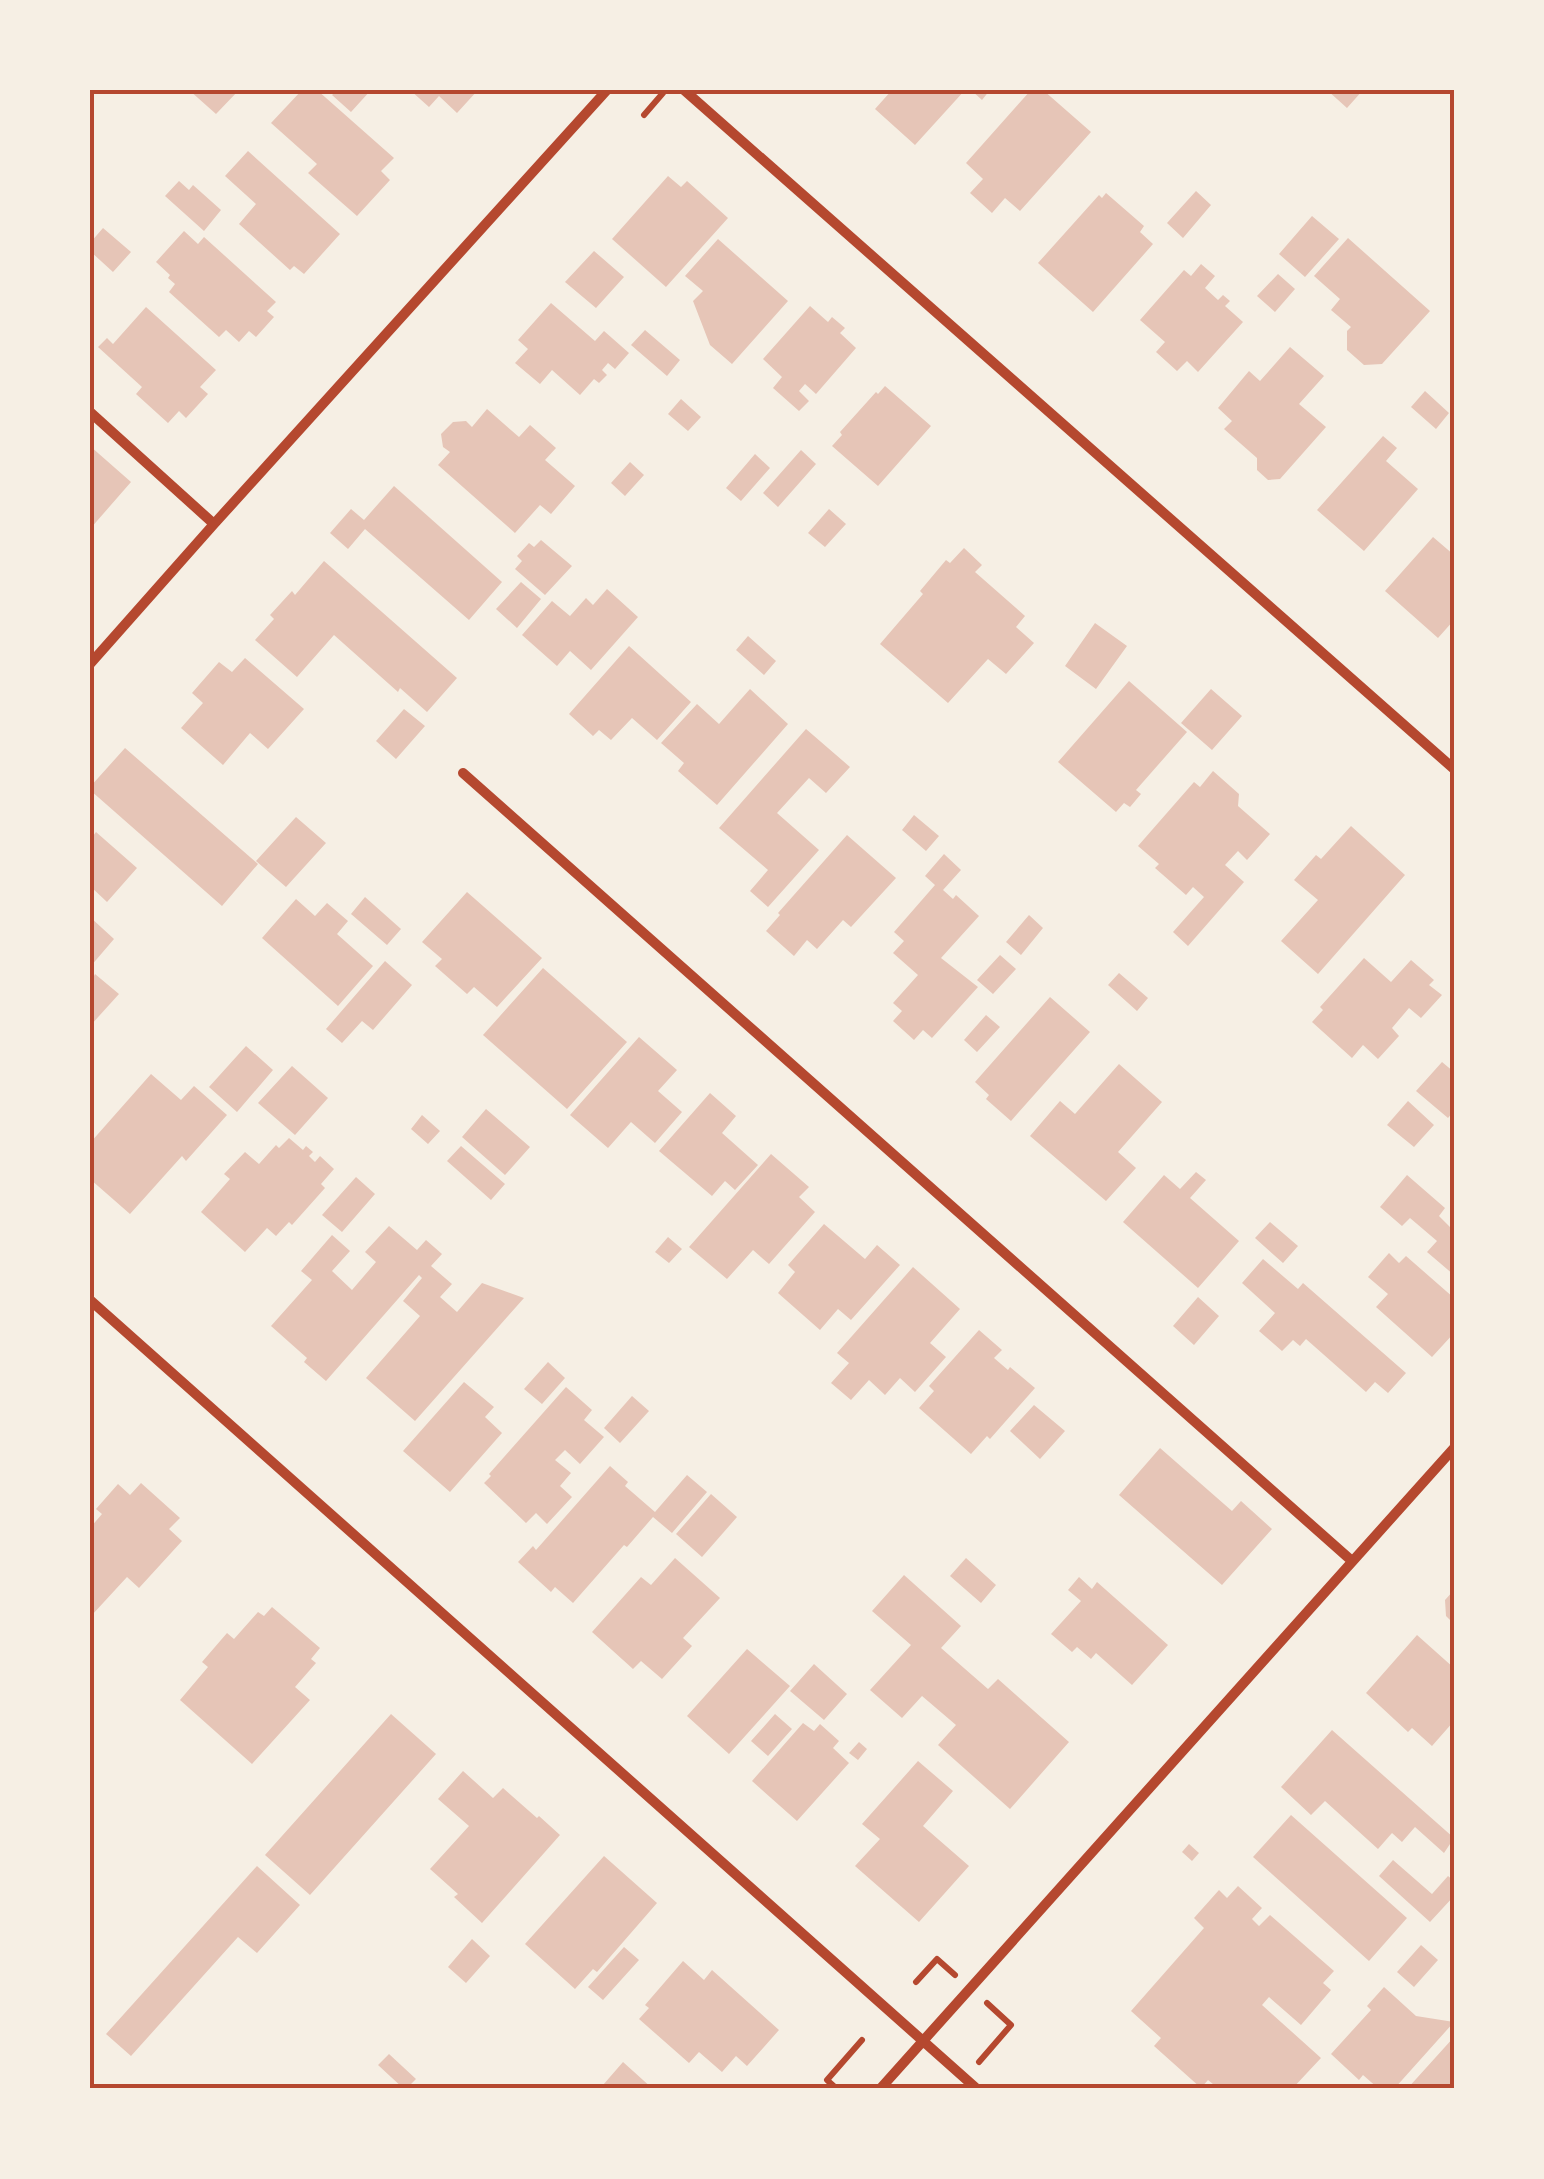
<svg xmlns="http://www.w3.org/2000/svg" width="1544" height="2179" viewBox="0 0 1544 2179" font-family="'IBM Plex Serif',serif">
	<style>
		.building { fill: #e6c5b7 }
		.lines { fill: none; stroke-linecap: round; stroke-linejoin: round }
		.path { stroke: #b5482f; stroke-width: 6 }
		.minor { stroke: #b5482f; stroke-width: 10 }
		.neatline { fill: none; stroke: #b5482f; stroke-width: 4 }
	</style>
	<rect width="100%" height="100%" fill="#f6efe4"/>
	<path class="building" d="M 189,90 L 239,90 L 216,114 Z
		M 302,90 L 317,90 L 394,158 L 381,171 L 390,180 L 357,216 L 308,173 L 317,164 L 271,123 Z
		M 337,90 L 371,90 L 351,112 L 332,95 Z
		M 410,90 L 478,90 L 457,113 L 439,96 L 429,107 Z
		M 892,90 L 965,90 L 915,145 L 875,109 Z
		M 971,90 L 990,90 L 982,100 Z
		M 1031,90 L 1043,90 L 1091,132 L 1020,211 L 1005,198 L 992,213 L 970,193 L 983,179 L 966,163 Z
		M 1327,90 L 1363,90 L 1347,108 Z
		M 248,151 L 340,234 L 304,274 L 294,266 L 290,270 L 239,224 L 256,204 L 225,176 Z
		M 668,176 L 681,187 L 687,181 L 728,218 L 666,287 L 612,239 Z
		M 179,181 L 189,190 L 193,185 L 221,210 L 204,231 L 165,196 Z
		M 1196,191 L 1211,205 L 1183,238 L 1167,223 Z
		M 1106,193 L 1144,226 L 1140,232 L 1153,244 L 1093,312 L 1038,263 L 1099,195 L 1102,198 Z
		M 1312,216 L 1339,239 L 1305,277 L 1279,254 Z
		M 103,228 L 131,252 L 113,272 L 90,251 L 90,243 Z
		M 184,231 L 198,244 L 204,237 L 276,302 L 267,311 L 274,317 L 256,337 L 249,331 L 239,342 L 226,330 L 219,337 L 169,292 L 175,284 L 168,278 L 170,275 L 156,262 Z
		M 1348,238 L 1430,311 L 1382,364 L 1364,365 L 1347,350 L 1347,331 L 1351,327 L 1331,310 L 1340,299 L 1314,276 Z
		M 718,239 L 788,301 L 732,364 L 710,345 L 693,301 L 703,291 L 685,276 Z
		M 594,251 L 624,277 L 596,308 L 565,282 Z
		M 1201,264 L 1215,276 L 1205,288 L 1218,300 L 1223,295 L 1230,301 L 1225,306 L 1243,322 L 1198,372 L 1187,361 L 1177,371 L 1156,352 L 1165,342 L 1140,320 L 1184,270 L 1191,276 Z
		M 1278,274 L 1295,289 L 1275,312 L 1257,296 Z
		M 551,303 L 595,341 L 604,331 L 629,353 L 615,369 L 608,363 L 602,370 L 607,375 L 599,383 L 594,379 L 580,395 L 552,370 L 540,384 L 515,363 L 528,349 L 518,340 Z
		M 810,306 L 828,322 L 832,317 L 845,328 L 840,333 L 856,348 L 816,394 L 805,384 L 799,391 L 809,401 L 799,411 L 773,388 L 782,377 L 763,359 Z
		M 146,307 L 216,370 L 200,387 L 208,394 L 186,418 L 179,411 L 168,423 L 136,394 L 142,387 L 98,347 L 107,338 L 113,344 Z
		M 645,330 L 680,360 L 667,376 L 631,345 Z
		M 1290,347 L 1324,376 L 1299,404 L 1326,427 L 1280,479 L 1268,480 L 1257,470 L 1257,458 L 1224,429 L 1232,421 L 1218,408 L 1249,371 L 1260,381 Z
		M 885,386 L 931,426 L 878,486 L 832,446 L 842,435 L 840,432 L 876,392 L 878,394 Z
		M 1425,391 L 1449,413 L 1436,429 L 1411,407 Z
		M 681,399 L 701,417 L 688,431 L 668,414 Z
		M 487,409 L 519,437 L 530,425 L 556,448 L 545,460 L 575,486 L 551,514 L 540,505 L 515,533 L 438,465 L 450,452 L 443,447 L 441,434 L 453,422 L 466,421 L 472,427 Z
		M 1383,436 L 1397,448 L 1386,461 L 1418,489 L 1364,551 L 1317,510 Z
		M 90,446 L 131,482 L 90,529 Z
		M 801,450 L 816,464 L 778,507 L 763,493 Z
		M 755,454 L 770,468 L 741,501 L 726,488 Z
		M 630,462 L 644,475 L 625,496 L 611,483 Z
		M 394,486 L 502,582 L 469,620 L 365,529 L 348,549 L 330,533 L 351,509 L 364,520 Z
		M 829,509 L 846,524 L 825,547 L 808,533 Z
		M 1433,537 L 1454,555 L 1454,620 L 1438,638 L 1385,591 Z
		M 541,540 L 572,566 L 545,595 L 515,569 L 522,561 L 517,556 L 529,543 L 534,547 Z
		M 964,548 L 982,565 L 975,572 L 1025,616 L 1016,627 L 1034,643 L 1006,674 L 988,659 L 948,703 L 880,644 L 923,594 L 920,591 L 946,560 L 950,563 Z
		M 324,561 L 457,678 L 427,712 L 400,688 L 398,692 L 334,635 L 297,677 L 255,640 L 274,619 L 270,615 L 292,591 L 295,595 Z
		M 521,582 L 541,599 L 517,628 L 496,609 Z
		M 607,589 L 638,617 L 591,670 L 570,651 L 557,666 L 522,635 L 552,601 L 570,616 L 586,598 L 593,605 Z
		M 1095,623 L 1127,646 L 1096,689 L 1065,666 Z
		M 748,636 L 776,661 L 764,675 L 736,650 Z
		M 629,646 L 691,702 L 657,740 L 632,718 L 611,740 L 599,730 L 593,736 L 569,714 Z
		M 245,658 L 304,709 L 268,749 L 250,733 L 223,765 L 181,728 L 203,703 L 192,693 L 219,662 L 232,672 Z
		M 1129,681 L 1187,732 L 1136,790 L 1141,794 L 1130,807 L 1124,803 L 1116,812 L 1058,762 Z
		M 750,689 L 788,724 L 717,805 L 678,771 L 684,763 L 661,743 L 697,704 L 719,724 Z
		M 1211,689 L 1242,716 L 1212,750 L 1181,723 Z
		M 404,709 L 425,726 L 396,759 L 376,741 Z
		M 806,729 L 850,767 L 826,793 L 809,778 L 777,813 L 819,850 L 768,907 L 750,891 L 768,870 L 719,828 Z
		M 125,748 L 258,864 L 222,906 L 90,790 L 90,787 Z
		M 1213,771 L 1239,794 L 1238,806 L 1270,834 L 1247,860 L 1238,851 L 1225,865 L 1244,882 L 1188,946 L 1173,932 L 1204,897 L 1193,887 L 1186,895 L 1155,868 L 1159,864 L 1138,846 L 1194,782 L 1200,787 Z
		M 914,815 L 939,836 L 926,851 L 902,830 Z
		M 296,817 L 326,843 L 286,887 L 256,861 Z
		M 1351,826 L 1405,875 L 1318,974 L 1281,941 L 1318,900 L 1294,880 L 1316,855 L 1321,859 Z
		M 96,832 L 137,868 L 107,902 L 90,886 L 90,840 Z
		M 847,835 L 896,878 L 851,927 L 843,920 L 817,949 L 807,940 L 794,956 L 766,931 L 780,915 L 778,913 Z
		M 944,854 L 961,870 L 943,890 L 953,899 L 956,895 L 979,916 L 941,958 L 978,987 L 932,1038 L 923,1030 L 914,1040 L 893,1021 L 902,1011 L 893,1003 L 918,975 L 893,953 L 904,941 L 894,932 L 935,885 L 925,876 Z
		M 467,892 L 542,958 L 497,1007 L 474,987 L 467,994 L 435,966 L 442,959 L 422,942 Z
		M 365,897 L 401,929 L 387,945 L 351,914 Z
		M 296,899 L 315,916 L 327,903 L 348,921 L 337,934 L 373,966 L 338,1006 L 262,938 Z
		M 1029,915 L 1043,928 L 1021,955 L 1006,942 Z
		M 90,917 L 114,939 L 90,967 Z
		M 1000,955 L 1016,969 L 993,994 L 977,980 Z
		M 1364,958 L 1391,982 L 1411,960 L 1434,980 L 1429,985 L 1442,995 L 1421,1018 L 1409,1008 L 1392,1028 L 1399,1036 L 1378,1059 L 1363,1045 L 1352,1058 L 1312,1022 L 1323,1010 L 1320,1007 Z
		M 385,961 L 412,985 L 373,1030 L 362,1021 L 342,1043 L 326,1029 Z
		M 543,968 L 627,1042 L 567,1109 L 483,1035 Z
		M 90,973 L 94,976 L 95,974 L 119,994 L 90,1026 Z
		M 1119,973 L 1148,998 L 1137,1011 L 1108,985 Z
		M 1050,997 L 1090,1032 L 1011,1121 L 986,1099 L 989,1095 L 975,1082 Z
		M 986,1015 L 1000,1027 L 977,1052 L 964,1040 Z
		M 639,1037 L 677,1070 L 658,1091 L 682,1112 L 655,1143 L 631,1122 L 608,1148 L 570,1115 Z
		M 246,1046 L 273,1070 L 237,1112 L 209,1087 Z
		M 1442,1062 L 1454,1072 L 1454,1111 L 1448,1118 L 1416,1091 Z
		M 1119,1064 L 1162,1102 L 1118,1152 L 1136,1168 L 1106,1201 L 1030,1136 L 1060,1101 L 1075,1114 Z
		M 292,1066 L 328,1098 L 295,1135 L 258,1103 Z
		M 151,1074 L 181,1100 L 194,1086 L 227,1115 L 186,1161 L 182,1156 L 130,1214 L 90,1179 L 90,1143 Z
		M 710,1093 L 736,1116 L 722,1133 L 758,1165 L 735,1190 L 725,1181 L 712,1196 L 659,1151 Z
		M 1408,1101 L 1434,1125 L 1414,1147 L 1387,1125 Z
		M 486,1109 L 530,1147 L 505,1175 L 462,1137 Z
		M 422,1115 L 440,1131 L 428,1144 L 411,1129 Z
		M 289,1138 L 303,1150 L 306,1146 L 313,1152 L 309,1156 L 315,1162 L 320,1156 L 334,1169 L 321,1184 L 325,1188 L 292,1225 L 289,1222 L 276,1236 L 267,1228 L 245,1252 L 201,1212 L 230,1179 L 224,1174 L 245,1152 L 259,1164 L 276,1145 L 279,1148 Z
		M 461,1146 L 505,1184 L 491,1200 L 447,1161 Z
		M 771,1154 L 809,1187 L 799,1197 L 815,1212 L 769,1264 L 753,1250 L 727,1279 L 689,1247 Z
		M 1196,1172 L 1206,1180 L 1190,1198 L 1239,1241 L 1198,1288 L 1123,1222 L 1164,1175 L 1180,1189 Z
		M 1407,1175 L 1445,1208 L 1439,1216 L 1451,1228 L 1454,1225 L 1454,1275 L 1427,1252 L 1437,1241 L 1410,1218 L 1402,1226 L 1380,1207 Z
		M 356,1177 L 375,1194 L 342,1232 L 322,1215 Z
		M 1270,1222 L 1298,1246 L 1283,1263 L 1255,1238 Z
		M 824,1224 L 865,1259 L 877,1245 L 900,1265 L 851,1320 L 838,1309 L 820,1330 L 778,1293 L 795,1272 L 788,1265 Z
		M 389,1226 L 417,1250 L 426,1240 L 442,1254 L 431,1266 L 452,1284 L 440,1297 L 457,1312 L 482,1283 L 524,1298 L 415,1421 L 366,1378 L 420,1316 L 403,1301 L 422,1278 L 419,1275 L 326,1381 L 304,1362 L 307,1358 L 271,1326 L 312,1280 L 301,1271 L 332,1235 L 350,1251 L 332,1271 L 352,1290 L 376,1262 L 365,1252 Z
		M 668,1237 L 682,1249 L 669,1263 L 655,1252 Z
		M 1389,1253 L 1399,1263 L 1406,1256 L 1454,1298 L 1454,1333 L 1432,1357 L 1376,1307 L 1388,1294 L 1368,1277 Z
		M 1263,1259 L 1298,1289 L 1303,1283 L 1406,1373 L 1388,1393 L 1375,1382 L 1366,1392 L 1306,1339 L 1300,1346 L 1293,1340 L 1282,1351 L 1259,1331 L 1275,1313 L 1242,1283 Z
		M 913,1267 L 960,1309 L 930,1343 L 946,1357 L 915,1392 L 900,1378 L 885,1395 L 869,1380 L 851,1400 L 831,1383 L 849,1363 L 837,1353 Z
		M 1198,1297 L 1219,1316 L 1194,1345 L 1173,1326 Z
		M 979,1330 L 1002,1350 L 994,1358 L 1008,1370 L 1010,1367 L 1035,1388 L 990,1439 L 987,1436 L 971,1454 L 919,1408 L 934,1391 L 929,1386 Z
		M 548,1362 L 565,1378 L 542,1404 L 524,1389 Z
		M 464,1382 L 494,1407 L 485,1417 L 502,1433 L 450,1492 L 403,1451 Z
		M 566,1387 L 592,1410 L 584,1420 L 604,1437 L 580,1464 L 565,1450 L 555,1460 L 571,1473 L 560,1486 L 572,1497 L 547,1524 L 536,1513 L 526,1523 L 484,1483 L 491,1476 L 489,1474 Z
		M 632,1396 L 649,1411 L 620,1443 L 604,1428 Z
		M 1034,1405 L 1065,1431 L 1040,1459 L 1010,1431 Z
		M 1160,1448 L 1232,1511 L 1241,1501 L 1272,1529 L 1222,1585 L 1119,1495 Z
		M 610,1466 L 628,1482 L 625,1486 L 655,1512 L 687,1475 L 707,1492 L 672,1533 L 653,1517 L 627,1547 L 624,1545 L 573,1603 L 555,1587 L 551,1592 L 518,1562 L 533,1546 L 536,1550 Z
		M 141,1483 L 180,1518 L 169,1529 L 182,1541 L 139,1588 L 127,1577 L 92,1615 L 90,1614 L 90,1528 L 102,1514 L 96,1509 L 118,1484 L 130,1495 Z
		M 711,1494 L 737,1517 L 702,1557 L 676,1534 Z
		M 675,1558 L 720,1598 L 683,1638 L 692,1646 L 662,1679 L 641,1661 L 633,1669 L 592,1632 L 641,1577 L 651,1585 Z
		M 966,1558 L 996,1585 L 981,1603 L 950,1576 Z
		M 904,1575 L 961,1626 L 941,1648 L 988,1689 L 998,1679 L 1069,1742 L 1010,1809 L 938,1745 L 956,1725 L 922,1696 L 902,1718 L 870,1690 L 911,1645 L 872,1611 Z
		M 1079,1577 L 1092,1589 L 1097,1582 L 1168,1645 L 1132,1685 L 1096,1653 L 1091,1659 L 1077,1647 L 1072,1652 L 1051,1634 L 1081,1601 L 1068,1590 Z
		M 1454,1590 L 1454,1624 L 1446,1616 L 1445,1600 Z
		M 272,1607 L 320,1648 L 311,1659 L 316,1663 L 295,1687 L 310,1700 L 252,1764 L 180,1700 L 208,1667 L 202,1662 L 227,1633 L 234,1639 L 258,1612 L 264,1616 Z
		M 1417,1635 L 1454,1668 L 1454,1721 L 1432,1746 L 1412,1728 L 1408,1732 L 1366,1693 Z
		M 747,1649 L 790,1686 L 729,1754 L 687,1716 Z
		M 814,1664 L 847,1694 L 824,1720 L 790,1691 Z
		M 391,1714 L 436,1754 L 310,1895 L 265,1855 Z
		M 775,1714 L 792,1729 L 768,1756 L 751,1741 Z
		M 803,1723 L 814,1731 L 820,1724 L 839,1741 L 833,1748 L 849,1763 L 797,1821 L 752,1781 Z
		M 1332,1730 L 1454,1838 L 1444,1853 L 1415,1827 L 1402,1842 L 1392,1833 L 1378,1849 L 1325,1801 L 1311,1815 L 1281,1787 Z
		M 859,1742 L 867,1749 L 858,1760 L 849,1753 Z
		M 918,1761 L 953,1791 L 923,1826 L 969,1866 L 919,1922 L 855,1866 L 880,1839 L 862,1824 Z
		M 463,1771 L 493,1798 L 503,1788 L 537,1818 L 539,1816 L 560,1835 L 482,1923 L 454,1897 L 458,1894 L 430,1869 L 469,1826 L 438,1799 Z
		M 1291,1815 L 1407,1918 L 1369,1961 L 1253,1857 Z
		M 1189,1844 L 1199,1853 L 1192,1861 L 1182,1852 Z
		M 604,1856 L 657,1903 L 597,1972 L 593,1969 L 575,1989 L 525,1944 Z
		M 1393,1860 L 1432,1894 L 1448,1876 L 1454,1881 L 1454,1896 L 1430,1922 L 1379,1876 Z
		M 257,1866 L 300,1905 L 257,1953 L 238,1937 L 131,2056 L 106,2034 Z
		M 1238,1886 L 1262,1908 L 1252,1919 L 1259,1926 L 1270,1915 L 1334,1971 L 1323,1983 L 1331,1990 L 1301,2025 L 1269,1997 L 1262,2005 L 1321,2058 L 1292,2089 L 1219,2089 L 1208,2080 L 1201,2088 L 1154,2046 L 1161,2038 L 1131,2011 L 1204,1928 L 1194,1918 L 1219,1890 L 1227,1898 Z
		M 472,1939 L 490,1956 L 466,1983 L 448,1967 Z
		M 1421,1945 L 1438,1960 L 1414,1987 L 1397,1972 Z
		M 624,1947 L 639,1960 L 603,2000 L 588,1987 Z
		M 683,1961 L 704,1980 L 712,1970 L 779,2030 L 747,2066 L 736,2056 L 722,2072 L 699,2052 L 689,2063 L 639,2019 L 649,2008 L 645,2005 Z
		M 1384,1987 L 1416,2016 L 1454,2022 L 1394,2089 L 1379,2089 L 1363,2075 L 1359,2080 L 1331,2054 L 1371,2010 L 1367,2006 Z
		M 1454,2037 L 1454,2089 L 1407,2089 Z
		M 389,2054 L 416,2079 L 406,2089 L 404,2089 L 378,2065 Z
		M 623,2062 L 653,2089 L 607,2089 L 603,2085 Z"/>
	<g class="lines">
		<path class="path" d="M 644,115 L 663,93
			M 916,1982 L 937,1959 L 955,1975
			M 979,2062 L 1011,2025 L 987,2003
			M 837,2089 L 827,2080 L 862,2040"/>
		<path class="minor" d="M 684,90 L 1454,769
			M 90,412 L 214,524
			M 90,664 L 214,524 L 607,90
			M 463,773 L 1352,1561
			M 90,1300 L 977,2089
			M 880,2089 L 1454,1448"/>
	</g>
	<rect width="1544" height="2179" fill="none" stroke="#f6efe4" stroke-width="185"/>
	<rect x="92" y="92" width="1360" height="1994" class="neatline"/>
</svg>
